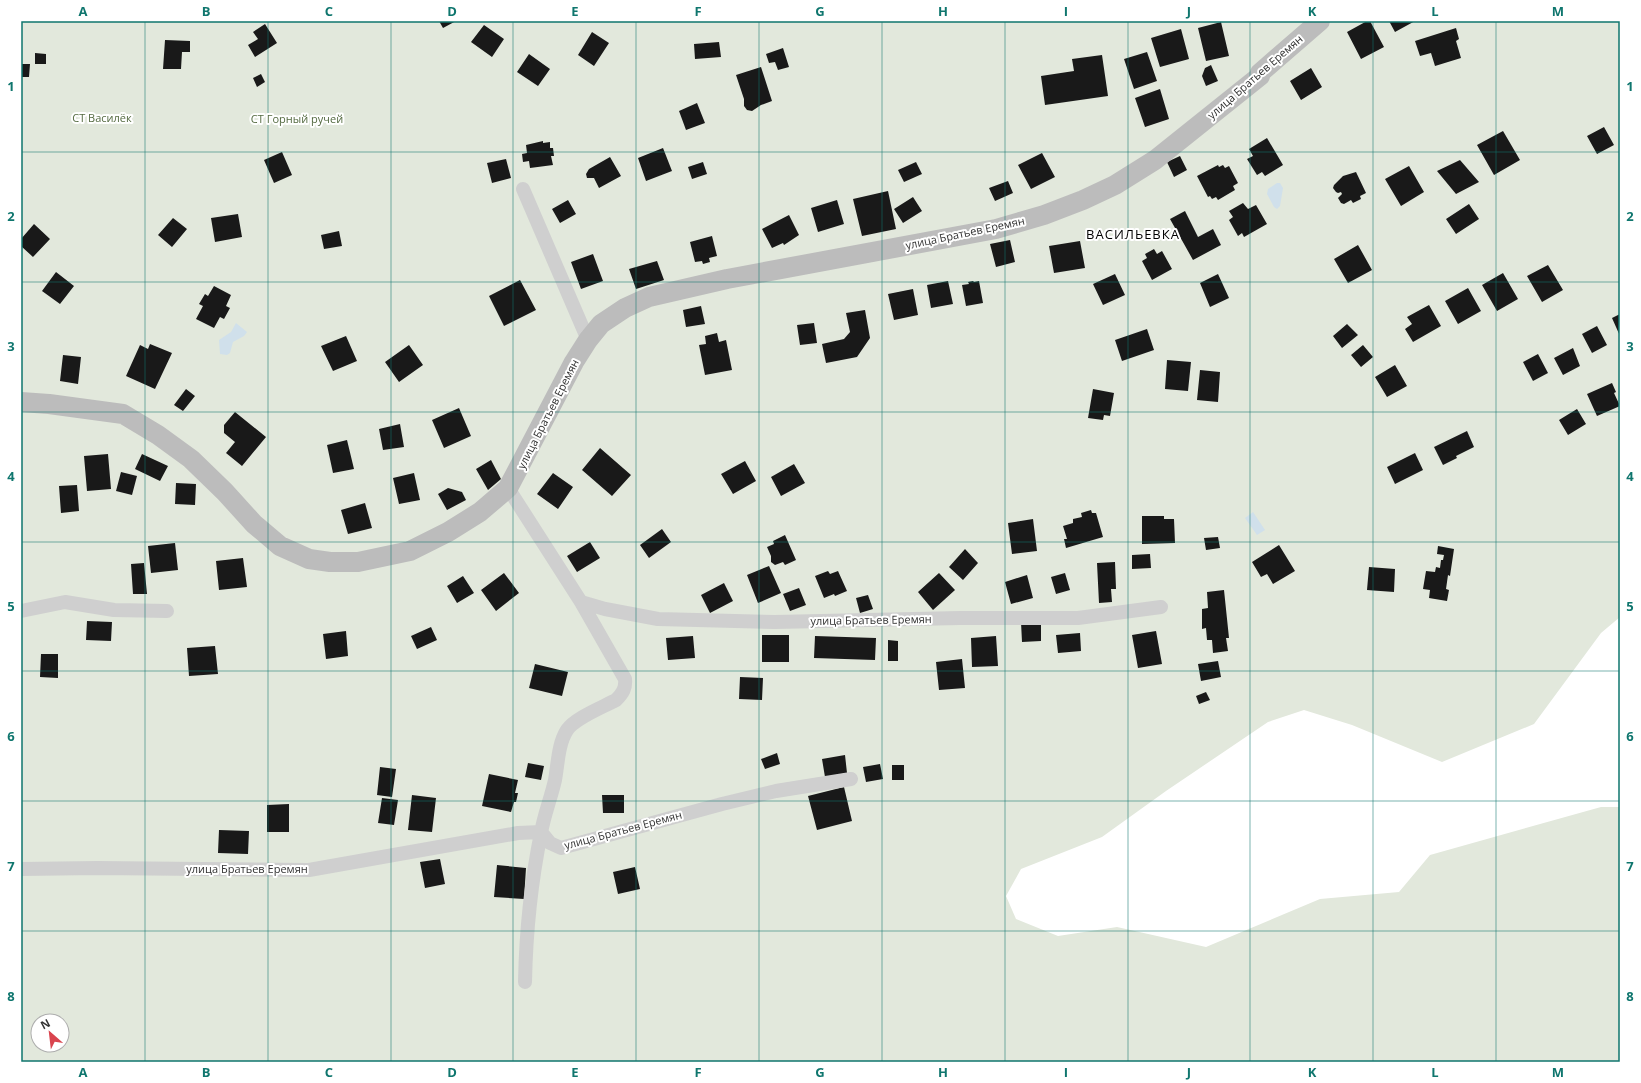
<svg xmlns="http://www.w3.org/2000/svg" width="1641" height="1083" viewBox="0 0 1641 1083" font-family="'Open Sans',sans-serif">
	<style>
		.green { fill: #e2e8dc; fill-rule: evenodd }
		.water { fill: #d0e0eb }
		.building { fill: #191919 }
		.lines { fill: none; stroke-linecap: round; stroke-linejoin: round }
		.street { stroke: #cfcfcf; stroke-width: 14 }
		.secondary { stroke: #bcbcbc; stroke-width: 20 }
		.grid { fill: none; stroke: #0f766e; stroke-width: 1; stroke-opacity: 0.55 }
		.labels { text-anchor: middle; stroke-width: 4; stroke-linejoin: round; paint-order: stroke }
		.street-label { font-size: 11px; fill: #323232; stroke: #fff }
		.park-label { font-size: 11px; fill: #556b42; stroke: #fff }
		.quarter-label { font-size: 13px; letter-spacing: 1px; fill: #000; stroke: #fff }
		.neatline { fill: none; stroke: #0f766e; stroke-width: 1.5 }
		.grid-label { font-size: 13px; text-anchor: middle; font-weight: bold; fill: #0f766e }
	</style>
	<rect width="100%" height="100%" fill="#fff"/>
	<path class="green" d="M 21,21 L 1620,21 L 1620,617 L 1601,633 L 1534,724 L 1442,762 L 1352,725 L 1304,710 L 1268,722 L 1166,791 L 1102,837 L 1021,869 L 1006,896 L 1016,919 L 1058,936 L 1117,927 L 1206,947 L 1320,899 L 1399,892 L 1430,855 L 1601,807 L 1620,807 L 1620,1062 L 21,1062 ZM 38,1021 L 62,1021 L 62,1045 L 38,1045 Z"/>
	<path class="water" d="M 1277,183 L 1280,183 L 1283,188 L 1280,206 L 1277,209 L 1274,207 L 1267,194 L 1268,189 Z
		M 236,323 L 247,332 L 244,336 L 233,342 L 230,353 L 227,355 L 220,354 L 219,340 L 231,332 Z
		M 1253,512 L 1265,530 L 1257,535 L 1245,518 Z"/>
	<path class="building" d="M 439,21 L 456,21 L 443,28 Z
		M 1367,21 L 1370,21 L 1384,47 L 1361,59 L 1347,32 Z
		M 1389,21 L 1415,21 L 1395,32 Z
		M 1221,22 L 1229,56 L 1206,61 L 1198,28 Z
		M 265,24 L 277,43 L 255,57 L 248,45 L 258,39 L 253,32 Z
		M 484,25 L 504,39 L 492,57 L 471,42 Z
		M 1456,28 L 1459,39 L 1456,41 L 1461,58 L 1435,66 L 1431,53 L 1420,56 L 1415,41 Z
		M 1181,29 L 1189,59 L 1160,67 L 1151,38 Z
		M 592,32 L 609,43 L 594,66 L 578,55 Z
		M 165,40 L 190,41 L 190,52 L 182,52 L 181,69 L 163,69 Z
		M 719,42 L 721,57 L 695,59 L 694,44 Z
		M 783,48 L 789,67 L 778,70 L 775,62 L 769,63 L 766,54 Z
		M 1147,52 L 1157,81 L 1134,89 L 1124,59 Z
		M 35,53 L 46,54 L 46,64 L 35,64 Z
		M 529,54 L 550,69 L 538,86 L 517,72 Z
		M 1102,55 L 1108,96 L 1045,105 L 1041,76 L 1074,71 L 1072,59 Z
		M 21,64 L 30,64 L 29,77 L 21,77 Z
		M 1211,65 L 1218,81 L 1206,86 L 1202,76 L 1205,68 Z
		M 761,67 L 772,101 L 761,105 L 752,111 L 747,110 L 744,106 L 744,99 L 736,75 Z
		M 1311,68 L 1322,87 L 1301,100 L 1290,81 Z
		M 261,74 L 265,82 L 257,87 L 253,78 Z
		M 1160,89 L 1169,119 L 1145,127 L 1135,98 Z
		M 697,103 L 705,123 L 686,130 L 679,111 Z
		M 1604,127 L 1614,145 L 1597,154 L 1587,136 Z
		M 1503,131 L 1520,160 L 1494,175 L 1477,145 Z
		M 1267,138 L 1283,165 L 1265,176 L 1262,172 L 1257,175 L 1247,159 L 1253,156 L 1249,149 Z
		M 543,141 L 543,143 L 550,142 L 550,148 L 553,148 L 554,156 L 551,156 L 553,165 L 530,168 L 529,161 L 523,162 L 522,154 L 527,153 L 526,145 Z
		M 663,148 L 672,171 L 646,181 L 638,158 Z
		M 282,152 L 292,175 L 274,183 L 264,160 Z
		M 1042,153 L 1055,177 L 1031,189 L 1018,165 Z
		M 1180,156 L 1187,170 L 1174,177 L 1167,162 Z
		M 610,157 L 621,176 L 599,188 L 594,178 L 587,178 L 586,174 L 589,169 Z
		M 506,159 L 511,178 L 492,183 L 487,163 Z
		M 1460,160 L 1479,182 L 1456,194 L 1437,171 Z
		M 703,162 L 707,174 L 692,179 L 688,167 Z
		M 916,162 L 922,174 L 904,182 L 898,170 Z
		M 1218,165 L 1219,167 L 1223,165 L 1225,168 L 1229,166 L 1238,183 L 1233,186 L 1235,190 L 1218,200 L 1216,197 L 1212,199 L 1210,196 L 1208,197 L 1197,176 Z
		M 1409,166 L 1424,192 L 1401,206 L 1385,179 Z
		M 1356,172 L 1366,193 L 1360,196 L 1361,199 L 1353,203 L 1351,200 L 1344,204 L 1341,203 L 1338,198 L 1342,194 L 1341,192 L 1338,193 L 1336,192 L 1333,188 L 1334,185 L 1343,176 Z
		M 1008,181 L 1013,193 L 995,201 L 989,188 Z
		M 888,191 L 896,229 L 862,236 L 853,199 Z
		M 913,197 L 922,211 L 903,223 L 894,209 Z
		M 568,200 L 576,214 L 560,223 L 552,209 Z
		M 837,200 L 844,224 L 818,232 L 811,208 Z
		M 1243,203 L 1248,209 L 1256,205 L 1267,224 L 1244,237 L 1242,233 L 1238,236 L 1229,220 L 1233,217 L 1229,211 Z
		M 1469,204 L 1479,219 L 1456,234 L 1446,219 Z
		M 1185,211 L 1198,237 L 1213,229 L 1221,245 L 1193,260 L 1170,219 Z
		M 238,214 L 242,237 L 215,242 L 211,218 Z
		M 789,215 L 799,235 L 784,245 L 783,243 L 772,248 L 762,229 Z
		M 173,218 L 187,229 L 172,247 L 158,235 Z
		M 34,224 L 50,239 L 33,257 L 21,246 L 21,239 Z
		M 339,231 L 342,246 L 324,249 L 321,235 Z
		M 712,236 L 717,256 L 709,258 L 710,262 L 703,264 L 702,261 L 695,262 L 690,242 Z
		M 1010,240 L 1015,262 L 996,267 L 990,244 Z
		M 1080,241 L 1085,268 L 1054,273 L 1049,246 Z
		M 1358,245 L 1372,270 L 1348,283 L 1334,259 Z
		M 1154,249 L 1157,254 L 1162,251 L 1172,269 L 1152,280 L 1142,261 L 1147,258 L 1145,254 Z
		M 593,254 L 603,281 L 581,289 L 571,262 Z
		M 657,261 L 664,280 L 636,289 L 629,269 Z
		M 1548,265 L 1563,290 L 1542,302 L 1527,276 Z
		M 56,272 L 74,286 L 60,304 L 42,291 Z
		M 1503,273 L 1518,299 L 1497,311 L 1482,285 Z
		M 1115,274 L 1125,295 L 1103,305 L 1093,284 Z
		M 1218,274 L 1229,298 L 1210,307 L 1200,283 Z
		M 520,280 L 536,310 L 504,326 L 489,296 Z
		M 948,281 L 953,304 L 931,308 L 927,285 Z
		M 973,281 L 974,282 L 979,281 L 983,303 L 966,306 L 962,285 L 969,284 L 968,282 Z
		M 214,286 L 231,295 L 226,306 L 230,308 L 224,319 L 220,317 L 214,328 L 196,319 L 203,306 L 199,304 L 205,294 L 208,296 Z
		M 1468,288 L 1481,311 L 1458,324 L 1445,301 Z
		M 913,289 L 918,315 L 894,320 L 888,294 Z
		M 1429,305 L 1441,326 L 1413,342 L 1405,329 L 1412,324 L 1407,317 Z
		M 701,306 L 705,324 L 686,327 L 683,310 Z
		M 865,310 L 870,338 L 857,357 L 826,363 L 822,344 L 844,339 L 850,332 L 846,313 Z
		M 1620,314 L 1620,336 L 1612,318 Z
		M 814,323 L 817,343 L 800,345 L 797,325 Z
		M 1347,324 L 1358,335 L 1342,348 L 1333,336 Z
		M 1597,326 L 1607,345 L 1592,353 L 1582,334 Z
		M 1147,329 L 1154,350 L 1122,361 L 1115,340 Z
		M 717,333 L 719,342 L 726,340 L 732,370 L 705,375 L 699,345 L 706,344 L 705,336 Z
		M 346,336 L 357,361 L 333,371 L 321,346 Z
		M 150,344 L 172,353 L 155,389 L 126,376 L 140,345 L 148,349 Z
		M 409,345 L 423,365 L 399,382 L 385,362 Z
		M 1363,345 L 1373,357 L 1361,367 L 1351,355 Z
		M 1573,348 L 1580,366 L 1563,375 L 1554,358 Z
		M 1538,354 L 1548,373 L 1533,381 L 1523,362 Z
		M 63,355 L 81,357 L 78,384 L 60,381 Z
		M 1167,360 L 1191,362 L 1188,391 L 1165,389 Z
		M 1395,365 L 1407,386 L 1387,397 L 1375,377 Z
		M 1200,370 L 1220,372 L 1218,402 L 1197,400 Z
		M 1612,383 L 1616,392 L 1614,393 L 1620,406 L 1597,416 L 1587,394 Z
		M 186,389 L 195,396 L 183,411 L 174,405 Z
		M 1093,389 L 1114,393 L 1110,416 L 1104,415 L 1103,420 L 1088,418 Z
		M 459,408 L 471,436 L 444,448 L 432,420 Z
		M 1577,409 L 1586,424 L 1568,435 L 1559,420 Z
		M 235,412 L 266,437 L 242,466 L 226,453 L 235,442 L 224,433 L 224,425 Z
		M 400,424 L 404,447 L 383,450 L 379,429 Z
		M 1467,431 L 1474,447 L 1456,456 L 1457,458 L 1443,465 L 1434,447 Z
		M 347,440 L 354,469 L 333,473 L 327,445 Z
		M 600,448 L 631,475 L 612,496 L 582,470 Z
		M 1415,453 L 1423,470 L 1395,484 L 1387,467 Z
		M 108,454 L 111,489 L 87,491 L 84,456 Z
		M 142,454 L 168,466 L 160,481 L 135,469 Z
		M 491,460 L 501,479 L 488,490 L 476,469 Z
		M 745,461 L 756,481 L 733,494 L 721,474 Z
		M 794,464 L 805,483 L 781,496 L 771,477 Z
		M 121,472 L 137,476 L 132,495 L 116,491 Z
		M 414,473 L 420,500 L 399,504 L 393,478 Z
		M 553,473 L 573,487 L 558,509 L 537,494 Z
		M 176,483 L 196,484 L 195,505 L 175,504 Z
		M 77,485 L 79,511 L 61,513 L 59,486 Z
		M 448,488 L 462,492 L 466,500 L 447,510 L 438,494 Z
		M 365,503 L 372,528 L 348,534 L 341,510 Z
		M 1091,510 L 1092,513 L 1096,513 L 1103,537 L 1066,548 L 1064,539 L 1067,539 L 1063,526 L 1073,523 L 1073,519 L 1082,517 L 1081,513 Z
		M 1142,516 L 1164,516 L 1164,519 L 1174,519 L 1175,543 L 1142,544 Z
		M 1033,519 L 1037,551 L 1012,554 L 1008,523 Z
		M 662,529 L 671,542 L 649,558 L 640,545 Z
		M 785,535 L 796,560 L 785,565 L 783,562 L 775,565 L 771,562 L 771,556 L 767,547 L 774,544 L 773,541 Z
		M 1218,537 L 1220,548 L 1206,550 L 1204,538 Z
		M 590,542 L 600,558 L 577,572 L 567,556 Z
		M 175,543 L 178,570 L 151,573 L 148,546 Z
		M 1279,545 L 1295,571 L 1273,584 L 1267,574 L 1261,577 L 1252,562 Z
		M 1438,546 L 1454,549 L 1450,576 L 1448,575 L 1446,589 L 1449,590 L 1447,601 L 1429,598 L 1430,590 L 1423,589 L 1426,571 L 1435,572 L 1436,567 L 1440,568 L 1441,560 L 1443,560 L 1444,555 L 1437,554 Z
		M 965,549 L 978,563 L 963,580 L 949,567 Z
		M 1150,554 L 1151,568 L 1132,569 L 1132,555 Z
		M 243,558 L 247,587 L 219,590 L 216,561 Z
		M 1115,562 L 1116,589 L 1111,589 L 1112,602 L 1099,603 L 1097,563 Z
		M 144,563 L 147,594 L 133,594 L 131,564 Z
		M 769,566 L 781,593 L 758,603 L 747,575 Z
		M 1369,567 L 1395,569 L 1394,592 L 1367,590 Z
		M 828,571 L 830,574 L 838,571 L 847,591 L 835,596 L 834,594 L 824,598 L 815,576 Z
		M 504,573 L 519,593 L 496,611 L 481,590 Z
		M 939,573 L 955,590 L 933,610 L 918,592 Z
		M 1065,573 L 1070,590 L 1056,594 L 1051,577 Z
		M 1027,575 L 1033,598 L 1011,604 L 1005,582 Z
		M 463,576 L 474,593 L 457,603 L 447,586 Z
		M 724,583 L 733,601 L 710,613 L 701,595 Z
		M 799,588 L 806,605 L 790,611 L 783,594 Z
		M 1224,590 L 1229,638 L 1226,638 L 1228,651 L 1213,653 L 1212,640 L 1207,640 L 1206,628 L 1202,629 L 1202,609 L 1208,608 L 1207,592 Z
		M 868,595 L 873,609 L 860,613 L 856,598 Z
		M 87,621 L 112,622 L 111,641 L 86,640 Z
		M 1021,622 L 1041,622 L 1041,641 L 1022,642 Z
		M 431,627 L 437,640 L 417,649 L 411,636 Z
		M 346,631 L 348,656 L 326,659 L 323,634 Z
		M 1156,631 L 1162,664 L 1138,668 L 1132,635 Z
		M 1080,633 L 1081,651 L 1058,653 L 1056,635 Z
		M 762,635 L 789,635 L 789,662 L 762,662 Z
		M 693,636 L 695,658 L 668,660 L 666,638 Z
		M 815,636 L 876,638 L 875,660 L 814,658 Z
		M 996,636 L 998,666 L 972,667 L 971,638 Z
		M 888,640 L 898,641 L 898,661 L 888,661 Z
		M 215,646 L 218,674 L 189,676 L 187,648 Z
		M 41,654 L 58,654 L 58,678 L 40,677 Z
		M 962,659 L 965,688 L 939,690 L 936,662 Z
		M 1218,661 L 1221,677 L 1201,681 L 1198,664 Z
		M 535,664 L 568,672 L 562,696 L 529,688 Z
		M 740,677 L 763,678 L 762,700 L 739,699 Z
		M 1206,692 L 1210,700 L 1199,704 L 1196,696 Z
		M 777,753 L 780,764 L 765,769 L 761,759 Z
		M 845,755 L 847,773 L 825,777 L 822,759 Z
		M 528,763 L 544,766 L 541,780 L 525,777 Z
		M 880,764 L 883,779 L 866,782 L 863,767 Z
		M 892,765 L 904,765 L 904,780 L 892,780 Z
		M 380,767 L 396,769 L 392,797 L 377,795 Z
		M 489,774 L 518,780 L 515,793 L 518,793 L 516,802 L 514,802 L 511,812 L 482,806 Z
		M 844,787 L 852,821 L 817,830 L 808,796 Z
		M 412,795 L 436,798 L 432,832 L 408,830 Z
		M 602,795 L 624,795 L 624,813 L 603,813 Z
		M 382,798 L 398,800 L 394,825 L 378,823 Z
		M 289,804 L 289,832 L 267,832 L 267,805 Z
		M 219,830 L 249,831 L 248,854 L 218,853 Z
		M 440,859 L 445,884 L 425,888 L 420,862 Z
		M 497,865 L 526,868 L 524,899 L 494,897 Z
		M 635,867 L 640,889 L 618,894 L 613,872 Z"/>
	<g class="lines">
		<path class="street" d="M 523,189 L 588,340
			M 508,488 L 581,602 L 625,679 C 626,688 623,693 616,700 C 603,707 575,718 567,730 C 558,744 558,764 555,780 C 551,798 544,815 541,833 C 531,882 526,932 525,982
			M 581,602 L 605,609 L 658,619 L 775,622 L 960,618 L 1078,618 L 1161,607
			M 21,611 L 65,602 L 114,610 L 167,611
			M 21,869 L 97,868 L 309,870 L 518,833 L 541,832 L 550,843 L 561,848 L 722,804 L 776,791 L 851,779"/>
		<path class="secondary" d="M 21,402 L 49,404 L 123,414 L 158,435 L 191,459 L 225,492 L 254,524 L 280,546 L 309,559 L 330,562 L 358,562 L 410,551 L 448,532 L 480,512 L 508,488 L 574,362 L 588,340 L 601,324 L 625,308 L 649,297 L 727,279 L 996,229 L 1044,215 L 1083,200 L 1115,185 L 1155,160 L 1260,76 L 1260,73 L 1320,21"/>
	</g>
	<path class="grid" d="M 145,21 L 145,1062M 268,21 L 268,1062M 391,21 L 391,1062M 513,21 L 513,1062M 636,21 L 636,1062M 759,21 L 759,1062M 882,21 L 882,1062M 1005,21 L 1005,1062M 1128,21 L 1128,1062M 1250,21 L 1250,1062M 1373,21 L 1373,1062M 1496,21 L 1496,1062M 21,152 L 1620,152M 21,282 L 1620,282M 21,412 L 1620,412M 21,542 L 1620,542M 21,671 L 1620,671M 21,801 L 1620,801M 21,931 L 1620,931"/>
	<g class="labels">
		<g class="street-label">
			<text transform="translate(1255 77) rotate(-41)" y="4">улица Братьев Еремян</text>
			<text transform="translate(965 233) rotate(-12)" y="4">улица Братьев Еремян</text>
			<text transform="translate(548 414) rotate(-63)" y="4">улица Братьев Еремян</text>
			<text transform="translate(871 620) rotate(-1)" y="4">улица Братьев Еремян</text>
			<text transform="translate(623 830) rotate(-15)" y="4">улица Братьев Еремян</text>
			<text x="247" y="873">улица Братьев Еремян</text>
		</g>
		<g class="park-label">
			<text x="102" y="122">СТ Василёк</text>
			<text x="297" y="123">СТ Горный ручей</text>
		</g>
		<g class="quarter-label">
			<text x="1133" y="239">ВАСИЛЬЕВКА</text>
		</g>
	</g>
	<rect width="1641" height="1083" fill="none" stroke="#ffffff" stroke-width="44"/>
	<g transform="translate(50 1033) rotate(332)"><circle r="19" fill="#ffffff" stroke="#adadad"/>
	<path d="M0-3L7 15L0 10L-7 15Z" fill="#d9444e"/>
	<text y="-6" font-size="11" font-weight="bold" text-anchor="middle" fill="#323232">N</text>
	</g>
	<rect x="22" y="22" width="1597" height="1039" class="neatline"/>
	<g class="grid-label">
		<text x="83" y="16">A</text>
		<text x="206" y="16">B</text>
		<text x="329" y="16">C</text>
		<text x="452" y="16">D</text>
		<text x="575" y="16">E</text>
		<text x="698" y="16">F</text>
		<text x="820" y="16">G</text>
		<text x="943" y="16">H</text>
		<text x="1066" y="16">I</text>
		<text x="1189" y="16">J</text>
		<text x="1312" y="16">K</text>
		<text x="1435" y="16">L</text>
		<text x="1558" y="16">M</text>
		<text x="11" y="91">1</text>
		<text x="1630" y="91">1</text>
		<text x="11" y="221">2</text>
		<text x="1630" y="221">2</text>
		<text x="11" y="351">3</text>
		<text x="1630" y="351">3</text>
		<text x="11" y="481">4</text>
		<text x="1630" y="481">4</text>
		<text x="11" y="611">5</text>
		<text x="1630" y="611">5</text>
		<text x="11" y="741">6</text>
		<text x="1630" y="741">6</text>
		<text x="11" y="871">7</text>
		<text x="1630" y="871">7</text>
		<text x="11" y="1001">8</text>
		<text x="1630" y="1001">8</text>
		<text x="83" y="1077">A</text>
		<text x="206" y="1077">B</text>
		<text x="329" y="1077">C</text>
		<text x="452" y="1077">D</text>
		<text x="575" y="1077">E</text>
		<text x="698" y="1077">F</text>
		<text x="820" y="1077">G</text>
		<text x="943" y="1077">H</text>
		<text x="1066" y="1077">I</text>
		<text x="1189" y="1077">J</text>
		<text x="1312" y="1077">K</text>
		<text x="1435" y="1077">L</text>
		<text x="1558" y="1077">M</text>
	</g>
</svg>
